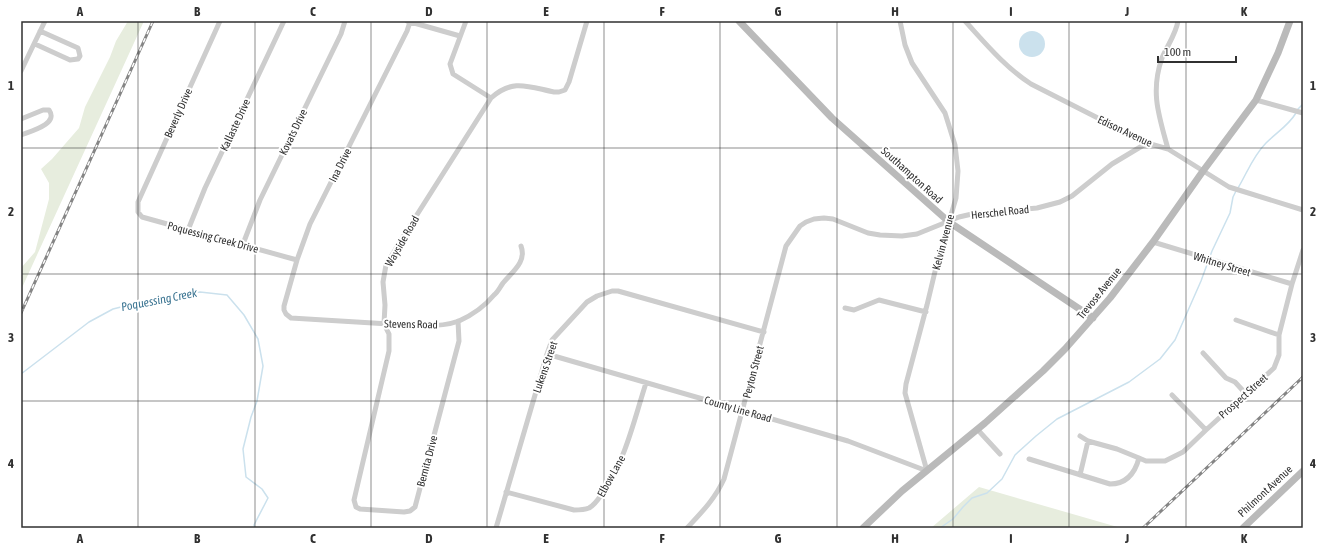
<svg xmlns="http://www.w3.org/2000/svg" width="1324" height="549" viewBox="0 0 1324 549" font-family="'Asap Condensed',sans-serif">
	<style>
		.green { fill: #e7edde }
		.water { fill: #cbe1ed }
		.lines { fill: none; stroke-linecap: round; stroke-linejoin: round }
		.stream { stroke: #cbe1ed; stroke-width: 1.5 }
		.street { stroke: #cdcdcd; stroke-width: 5 }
		.secondary { stroke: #bababa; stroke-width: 7 }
		.rail-casing { stroke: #858585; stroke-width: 3 }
		.rail { stroke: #fff; stroke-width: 1.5; stroke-dasharray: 4.5; stroke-linecap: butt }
		.grid { fill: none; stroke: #303030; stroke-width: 1; stroke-opacity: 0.55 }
		.labels { text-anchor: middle; stroke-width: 4; stroke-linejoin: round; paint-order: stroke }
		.street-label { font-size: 11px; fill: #303030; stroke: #fff }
		.water-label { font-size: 12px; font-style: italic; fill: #3d7693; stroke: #fff }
		.neatline { fill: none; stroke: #303030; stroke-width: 1.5 }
		.grid-label { font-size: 13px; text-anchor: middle; font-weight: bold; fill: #303030 }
	</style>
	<rect width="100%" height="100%" fill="#fff"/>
	<path class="green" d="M 128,21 L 144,21 L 21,290 L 21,268 L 35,252 L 49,199 L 49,183 L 41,169 L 52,159 L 79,128 L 85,107 L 110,57 L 116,41 Z
		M 979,487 L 1121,528 L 931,528 Z"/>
	<path class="water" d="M1019 44a13 13 0 1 1 26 0a13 13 0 1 1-26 0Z"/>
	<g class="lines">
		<path class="stream" d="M 1298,109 L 1303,104
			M 1238,188 C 1247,173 1253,156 1266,143 C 1276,133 1289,125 1296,113
			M 21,374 L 89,322 L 113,309 L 153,299 L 200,292 L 227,295 L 244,315 L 258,339 L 263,366 L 257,401 L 251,417 L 243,449 L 246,477 L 262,489 L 268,498 L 254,525 L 255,528
			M 940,528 L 953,519 L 963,507 L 972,498 L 987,493 L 1002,479 L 1015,455 L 1036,436 L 1057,419 L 1129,382 L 1160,359 L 1175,340 L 1201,281 L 1212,251 L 1230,213 L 1233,197 L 1236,191"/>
		<path class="street" d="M 220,21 L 138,202 L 138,212 L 142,217 L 297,260
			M 407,21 L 460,36
			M 466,21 L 450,64 L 453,74 L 491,98
			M 900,21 L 905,45 L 912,63 L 945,113 L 955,145 L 958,171 L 956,198 L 938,259 L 927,305 L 906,384 L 905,393 L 927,471
			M 965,21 C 986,44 1005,67 1031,84 L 1147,143 L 1168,149 L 1229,187 L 1303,210
			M 410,22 L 407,31 L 310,224 L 297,260 L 284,306 L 284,310 L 286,314 L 291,318 L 422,326 C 434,326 448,325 459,321 C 472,315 485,306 494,295 C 498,292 500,287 503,283 C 512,272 527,262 521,246
			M 35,44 L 70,60 L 78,59 L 80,56 L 78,48 L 40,31
			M 21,71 L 45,21
			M 1256,100 L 1303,113
			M 21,119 L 43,110 L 49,110 C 59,124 31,131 21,135
			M 1168,149 C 1159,116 1150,92 1162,58 C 1167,46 1176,34 1178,21
			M 188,230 L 205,188 L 284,21
			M 1153,242 L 1292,284
			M 243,244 L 260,200 L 341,34 L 345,21
			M 845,308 L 854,310 L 879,300 L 926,312
			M 1236,320 L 1279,335
			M 458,321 L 459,341 L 415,507 L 410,511 L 404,512 L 360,509 L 356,507 L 354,500 L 389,351 L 389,334 L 384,324 L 385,305 L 383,282 L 386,265 L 406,232 L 491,98 C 513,78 529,87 554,92 L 559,92 L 565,90 L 569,82 L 587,21
			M 1203,353 L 1226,378 L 1235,382 L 1246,394
			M 547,354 L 848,441 L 927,471
			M 1172,395 L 1206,430
			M 977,429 L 1000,454
			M 1080,436 L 1088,441 L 1117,449 L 1139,458
			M 1029,459 L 1110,484 C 1126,484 1135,473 1139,458 L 1146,461 L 1165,461 L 1183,452 L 1206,430 L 1274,368 L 1279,355 L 1279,335 L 1292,284 L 1303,250
			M 1080,475 L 1088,441
			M 506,492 L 574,510 C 579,510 584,510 589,508 C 596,504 599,498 603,492 C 626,459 634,420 646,383
			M 496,528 L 547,354 L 552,340 L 587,302 L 597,296 L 612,291 L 618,291 L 764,332
			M 687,528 C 701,513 715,499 724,479 L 786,246 L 800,226 L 806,222 L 814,219 L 824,218 L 833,219 L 868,233 L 880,235 L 902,236 L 917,234 L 959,217 L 972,214 L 1037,208 L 1060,202 L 1072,196 L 1112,164 L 1147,143"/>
		<path class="secondary" d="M 739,21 L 832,118 L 949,222 L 1093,318
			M 863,528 L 902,491 L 985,423 L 1043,371 L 1065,349 L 1110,298 L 1153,242 L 1203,171 L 1256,100 L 1278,53 L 1290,21
			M 1243,528 L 1303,471"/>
		<g class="rail-casing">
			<path id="rail" d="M 21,313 L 153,21
				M 1143,528 L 1303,377"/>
		</g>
		<use href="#rail" class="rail"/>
	</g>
	<path class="grid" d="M 138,21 L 138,528M 255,21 L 255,528M 371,21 L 371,528M 487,21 L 487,528M 604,21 L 604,528M 720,21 L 720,528M 837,21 L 837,528M 953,21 L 953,528M 1069,21 L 1069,528M 1186,21 L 1186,528M 21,148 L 1303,148M 21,274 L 1303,274M 21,401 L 1303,401"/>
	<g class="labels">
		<g class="street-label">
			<text transform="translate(178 113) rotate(-66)" y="4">Beverly Drive</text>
			<text transform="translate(235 125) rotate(-65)" y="4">Kallaste Drive</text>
			<text transform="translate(1125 131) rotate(25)" y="4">Edison Avenue</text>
			<text transform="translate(293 132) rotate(-64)" y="4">Kovats Drive</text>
			<text transform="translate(340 165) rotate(-63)" y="4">Ina Drive</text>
			<text transform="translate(912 175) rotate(42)" y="4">Southampton Road</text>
			<text transform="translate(1000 212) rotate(-6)" y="4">Herschel Road</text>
			<text transform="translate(213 237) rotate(15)" y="4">Poquessing Creek Drive</text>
			<text transform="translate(402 241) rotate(-60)" y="4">Wayside Road</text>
			<text transform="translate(943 242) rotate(-75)" y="4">Kelvin Avenue</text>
			<text transform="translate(1222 264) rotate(17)" y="4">Whitney Street</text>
			<text transform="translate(1099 293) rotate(-51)" y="4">Trevose Avenue</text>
			<text transform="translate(411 324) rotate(1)" y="4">Stevens Road</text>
			<text transform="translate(545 367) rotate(-71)" y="4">Lukens Street</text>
			<text transform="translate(753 372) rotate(-75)" y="4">Peyton Street</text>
			<text transform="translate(1243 396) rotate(-42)" y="4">Prospect Street</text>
			<text transform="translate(738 409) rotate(16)" y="4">County Line Road</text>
			<text transform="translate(427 461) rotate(-75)" y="4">Bernita Drive</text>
			<text transform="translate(611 476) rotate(-61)" y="4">Elbow Lane</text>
			<text transform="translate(1265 491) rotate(-43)" y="4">Philmont Avenue</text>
		</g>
		<g class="water-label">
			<text transform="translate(159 300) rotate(-11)" y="4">Poquessing Creek</text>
		</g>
	</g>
	<rect width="1324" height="549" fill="none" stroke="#ffffff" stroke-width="44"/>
	<path d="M1158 56v6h78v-6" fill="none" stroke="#303030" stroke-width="2"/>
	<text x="1164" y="56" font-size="12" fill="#303030" stroke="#ffffff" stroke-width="3" paint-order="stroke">100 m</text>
	<rect x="22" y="22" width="1280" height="505" class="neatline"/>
	<g class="grid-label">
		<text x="80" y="16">A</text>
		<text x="197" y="16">B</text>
		<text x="313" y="16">C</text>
		<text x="429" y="16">D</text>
		<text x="546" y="16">E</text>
		<text x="662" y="16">F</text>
		<text x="778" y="16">G</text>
		<text x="895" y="16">H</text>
		<text x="1011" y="16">I</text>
		<text x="1127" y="16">J</text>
		<text x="1244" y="16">K</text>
		<text x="11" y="90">1</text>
		<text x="1313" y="90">1</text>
		<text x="11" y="216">2</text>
		<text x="1313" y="216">2</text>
		<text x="11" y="342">3</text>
		<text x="1313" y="342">3</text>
		<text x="11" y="468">4</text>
		<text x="1313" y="468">4</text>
		<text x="80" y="543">A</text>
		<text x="197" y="543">B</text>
		<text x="313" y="543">C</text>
		<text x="429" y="543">D</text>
		<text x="546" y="543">E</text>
		<text x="662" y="543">F</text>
		<text x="778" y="543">G</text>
		<text x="895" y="543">H</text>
		<text x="1011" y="543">I</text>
		<text x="1127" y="543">J</text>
		<text x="1244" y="543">K</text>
	</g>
</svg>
